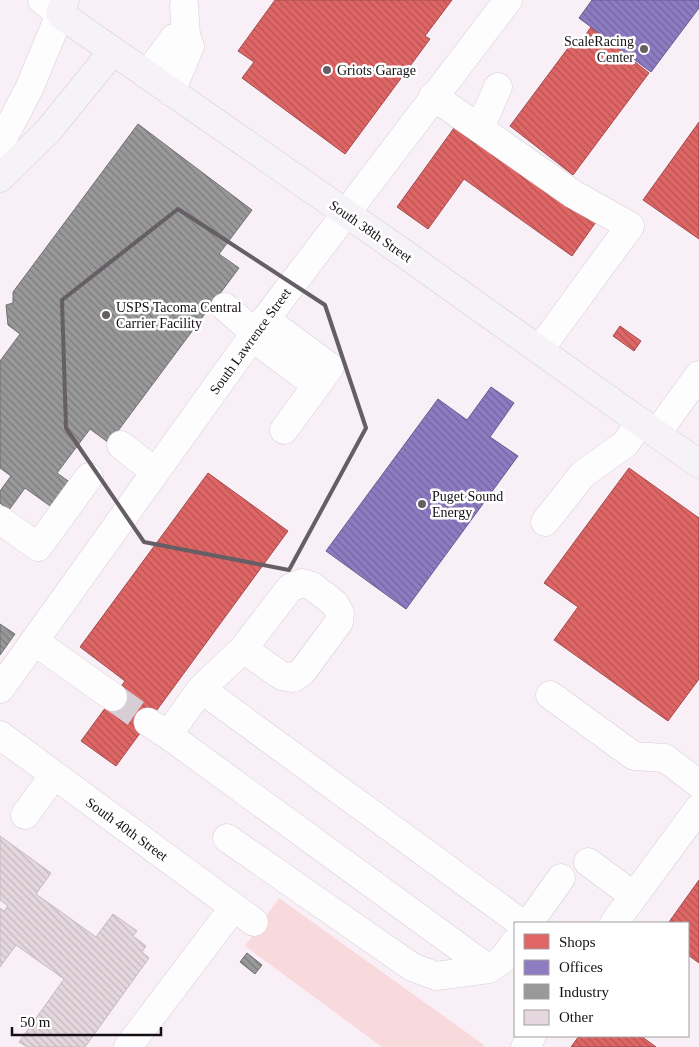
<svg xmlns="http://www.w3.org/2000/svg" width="699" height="1047" viewBox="0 0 699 1047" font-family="'Times New Roman',serif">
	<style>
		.garden { fill: #f9dadc }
		.shops { fill: url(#shops-back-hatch); stroke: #a34c4e }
		.offices { fill: url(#offices-back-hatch); stroke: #6a5c8f }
		.industry { fill: url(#industry-back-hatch); stroke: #727071 }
		.building { fill: url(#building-back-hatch); stroke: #c4bbc0 }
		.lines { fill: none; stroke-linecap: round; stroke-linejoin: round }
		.minor-tunnel { stroke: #d7ced5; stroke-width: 28; stroke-dasharray: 28 14; stroke-linecap: butt }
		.minor-casing { stroke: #d5ced4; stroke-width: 29 }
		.major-casing { stroke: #d3ced2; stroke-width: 29 }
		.minor { stroke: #fefdfe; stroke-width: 28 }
		.major { stroke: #f6f3f8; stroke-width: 28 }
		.marked { fill: none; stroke: #655e64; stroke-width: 4; stroke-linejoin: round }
		.poi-dot { fill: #655e64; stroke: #fff; stroke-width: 2 }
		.labels { text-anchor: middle; stroke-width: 5; stroke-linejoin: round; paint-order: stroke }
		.poi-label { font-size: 14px; fill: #161015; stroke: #fff; text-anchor: start }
		.street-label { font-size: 14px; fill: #161015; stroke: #fff }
	</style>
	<defs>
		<pattern id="shops-back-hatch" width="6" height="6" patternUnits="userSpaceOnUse" patternTransform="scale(1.25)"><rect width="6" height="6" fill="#e06666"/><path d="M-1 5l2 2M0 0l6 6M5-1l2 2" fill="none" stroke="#b55353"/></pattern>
		<pattern id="offices-back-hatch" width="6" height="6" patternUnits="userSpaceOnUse" patternTransform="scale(1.25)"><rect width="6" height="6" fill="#8e7cc3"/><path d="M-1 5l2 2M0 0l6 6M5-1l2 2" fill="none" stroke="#73649d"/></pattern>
		<pattern id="industry-back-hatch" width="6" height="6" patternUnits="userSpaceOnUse" patternTransform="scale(1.25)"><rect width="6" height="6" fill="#999"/><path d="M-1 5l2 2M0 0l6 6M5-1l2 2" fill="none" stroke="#7c7b7c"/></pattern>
		<pattern id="building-back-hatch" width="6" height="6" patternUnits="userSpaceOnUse" patternTransform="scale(1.25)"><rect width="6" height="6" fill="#e4d7dd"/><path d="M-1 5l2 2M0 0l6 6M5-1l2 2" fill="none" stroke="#c3b8bd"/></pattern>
	</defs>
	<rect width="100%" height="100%" fill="#f9eff7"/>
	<path class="garden" d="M 279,898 L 484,1045 L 484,1047 L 382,1047 L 245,946 Z"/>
	<path class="shops" d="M 275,0 L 452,0 L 425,36 L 430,39 L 345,154 L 242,78 L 254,62 L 238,51 Z
		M 591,27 L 649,73 L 573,175 L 510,126 L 574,40 L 579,44 Z
		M 699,122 L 699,239 L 643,200 Z
		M 454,128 L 476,144 L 480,139 L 596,222 L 572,256 L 464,179 L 428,229 L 397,207 Z
		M 620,326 L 641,341 L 634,351 L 613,336 Z
		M 629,468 L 699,518 L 699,679 L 668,721 L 554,640 L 578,607 L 544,583 Z
		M 208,473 L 288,531 L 116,766 L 81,741 L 125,681 L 80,647 Z
		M 699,880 L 699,963 L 688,955 L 688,923 L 669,922 Z
		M 579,1036 L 641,1036 L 656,1047 L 571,1047 Z"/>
	<path class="offices" d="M 592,0 L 699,0 L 699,8 L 651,72 L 579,18 Z
		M 491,387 L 514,403 L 490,437 L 518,456 L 406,609 L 326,551 L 438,399 L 467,420 Z"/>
	<path class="industry" d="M 138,124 L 252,210 L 219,254 L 239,268 L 109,443 L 90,429 L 57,473 L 71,483 L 53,508 L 25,488 L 9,510 L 0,503 L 0,491 L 11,476 L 0,468 L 0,361 L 20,334 L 8,325 L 6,305 L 13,303 L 13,292 Z
		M 0,624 L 15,634 L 0,655 Z
		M 247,953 L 262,965 L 255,974 L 240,962 Z"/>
	<path class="building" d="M 0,836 L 51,873 L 36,894 L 96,937 L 113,914 L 137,931 L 133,936 L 146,946 L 142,952 L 149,958 L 85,1047 L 27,1047 L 19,1042 L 64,979 L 16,945 L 0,967 L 0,908 L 4,911 L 8,906 L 0,900 Z"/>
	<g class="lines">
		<path class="minor-tunnel" d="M 113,697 L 148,722"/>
		<g class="minor-casing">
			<path id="minor" d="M 147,75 L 174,38 L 186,35
				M 171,92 L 190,46 L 186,35 L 184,5
				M 433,96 L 573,194 L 630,226 L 540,349
				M 480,128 L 498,87
				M 0,144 L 29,89 L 60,14 L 42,0
				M 225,307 L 255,333
				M 265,319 L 330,367 L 284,430
				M 252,337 L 316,385
				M 657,433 L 699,375
				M 121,445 L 155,472
				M 0,520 L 38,547 L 89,477
				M 545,522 L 583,474 L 625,444 L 641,422
				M 34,641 L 113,697
				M 0,689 L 255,333 L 508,0
				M 201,689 L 521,923
				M 550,695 L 634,756 L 665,758 L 699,784
				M 148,722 L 168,735 L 201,689 L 243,649 L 290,588 L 302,583 L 312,586 L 334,603 L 340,613 L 339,622 L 302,672 L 293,678 L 282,676 L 243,649
				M 0,735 L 254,922
				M 168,735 L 489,969
				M 25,815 L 54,775
				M 227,838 L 412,967 L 436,976 L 489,969 L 503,959 L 515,942
				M 588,862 L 634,896
				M 529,923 L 561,878
				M 614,923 L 699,808
				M 128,1047 L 234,907
				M 525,1047 L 532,1036"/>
		</g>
		<g class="major-casing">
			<path id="major" d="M 65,0 L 60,14 L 409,257 L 699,464
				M 0,178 L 48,131 L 113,51"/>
		</g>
		<use href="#minor" class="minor"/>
		<use href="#major" class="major"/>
	</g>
	<path class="marked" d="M 178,209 L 325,305 L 366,428 L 289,570 L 144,542 L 66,428 L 62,300 Z"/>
	<g class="poi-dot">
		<circle cx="644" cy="49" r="5"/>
		<circle cx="327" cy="70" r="5"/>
		<circle cx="106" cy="315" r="5"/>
		<circle cx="422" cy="504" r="5"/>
	</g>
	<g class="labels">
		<g class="poi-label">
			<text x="634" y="46" text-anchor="end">ScaleRacing<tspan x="634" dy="16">Center</tspan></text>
			<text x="337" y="75">Griots Garage</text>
			<text x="116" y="312">USPS Tacoma Central<tspan x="116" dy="16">Carrier Facility</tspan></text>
			<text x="432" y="501">Puget Sound<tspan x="432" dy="16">Energy</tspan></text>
		</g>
		<g class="street-label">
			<text transform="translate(371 231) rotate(35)" y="5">South 38th Street</text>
			<text transform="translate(250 341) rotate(-54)" y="5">South Lawrence Street</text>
			<text transform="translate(127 829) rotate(36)" y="5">South 40th Street</text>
		</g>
	</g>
	<rect x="514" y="922" width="175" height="115" fill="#ffffff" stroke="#a29fa1"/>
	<rect x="524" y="934" width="25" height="15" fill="#e06666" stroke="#a29fa1"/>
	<text x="559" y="947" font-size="15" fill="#161015">Shops</text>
	<rect x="524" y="960" width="25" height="15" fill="#8e7cc3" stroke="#a29fa1"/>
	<text x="559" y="972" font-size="15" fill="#161015">Offices</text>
	<rect x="524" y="984" width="25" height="15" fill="#999999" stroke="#a29fa1"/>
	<text x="559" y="997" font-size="15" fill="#161015">Industry</text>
	<rect x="524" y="1010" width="25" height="15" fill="#e4d7dd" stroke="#a29fa1"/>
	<text x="559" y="1022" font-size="15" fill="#161015">Other</text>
	<path d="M12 1027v8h149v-8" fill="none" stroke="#161015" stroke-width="2.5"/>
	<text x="20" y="1027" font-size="15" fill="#161015" stroke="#ffffff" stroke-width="4" paint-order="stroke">50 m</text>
</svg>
